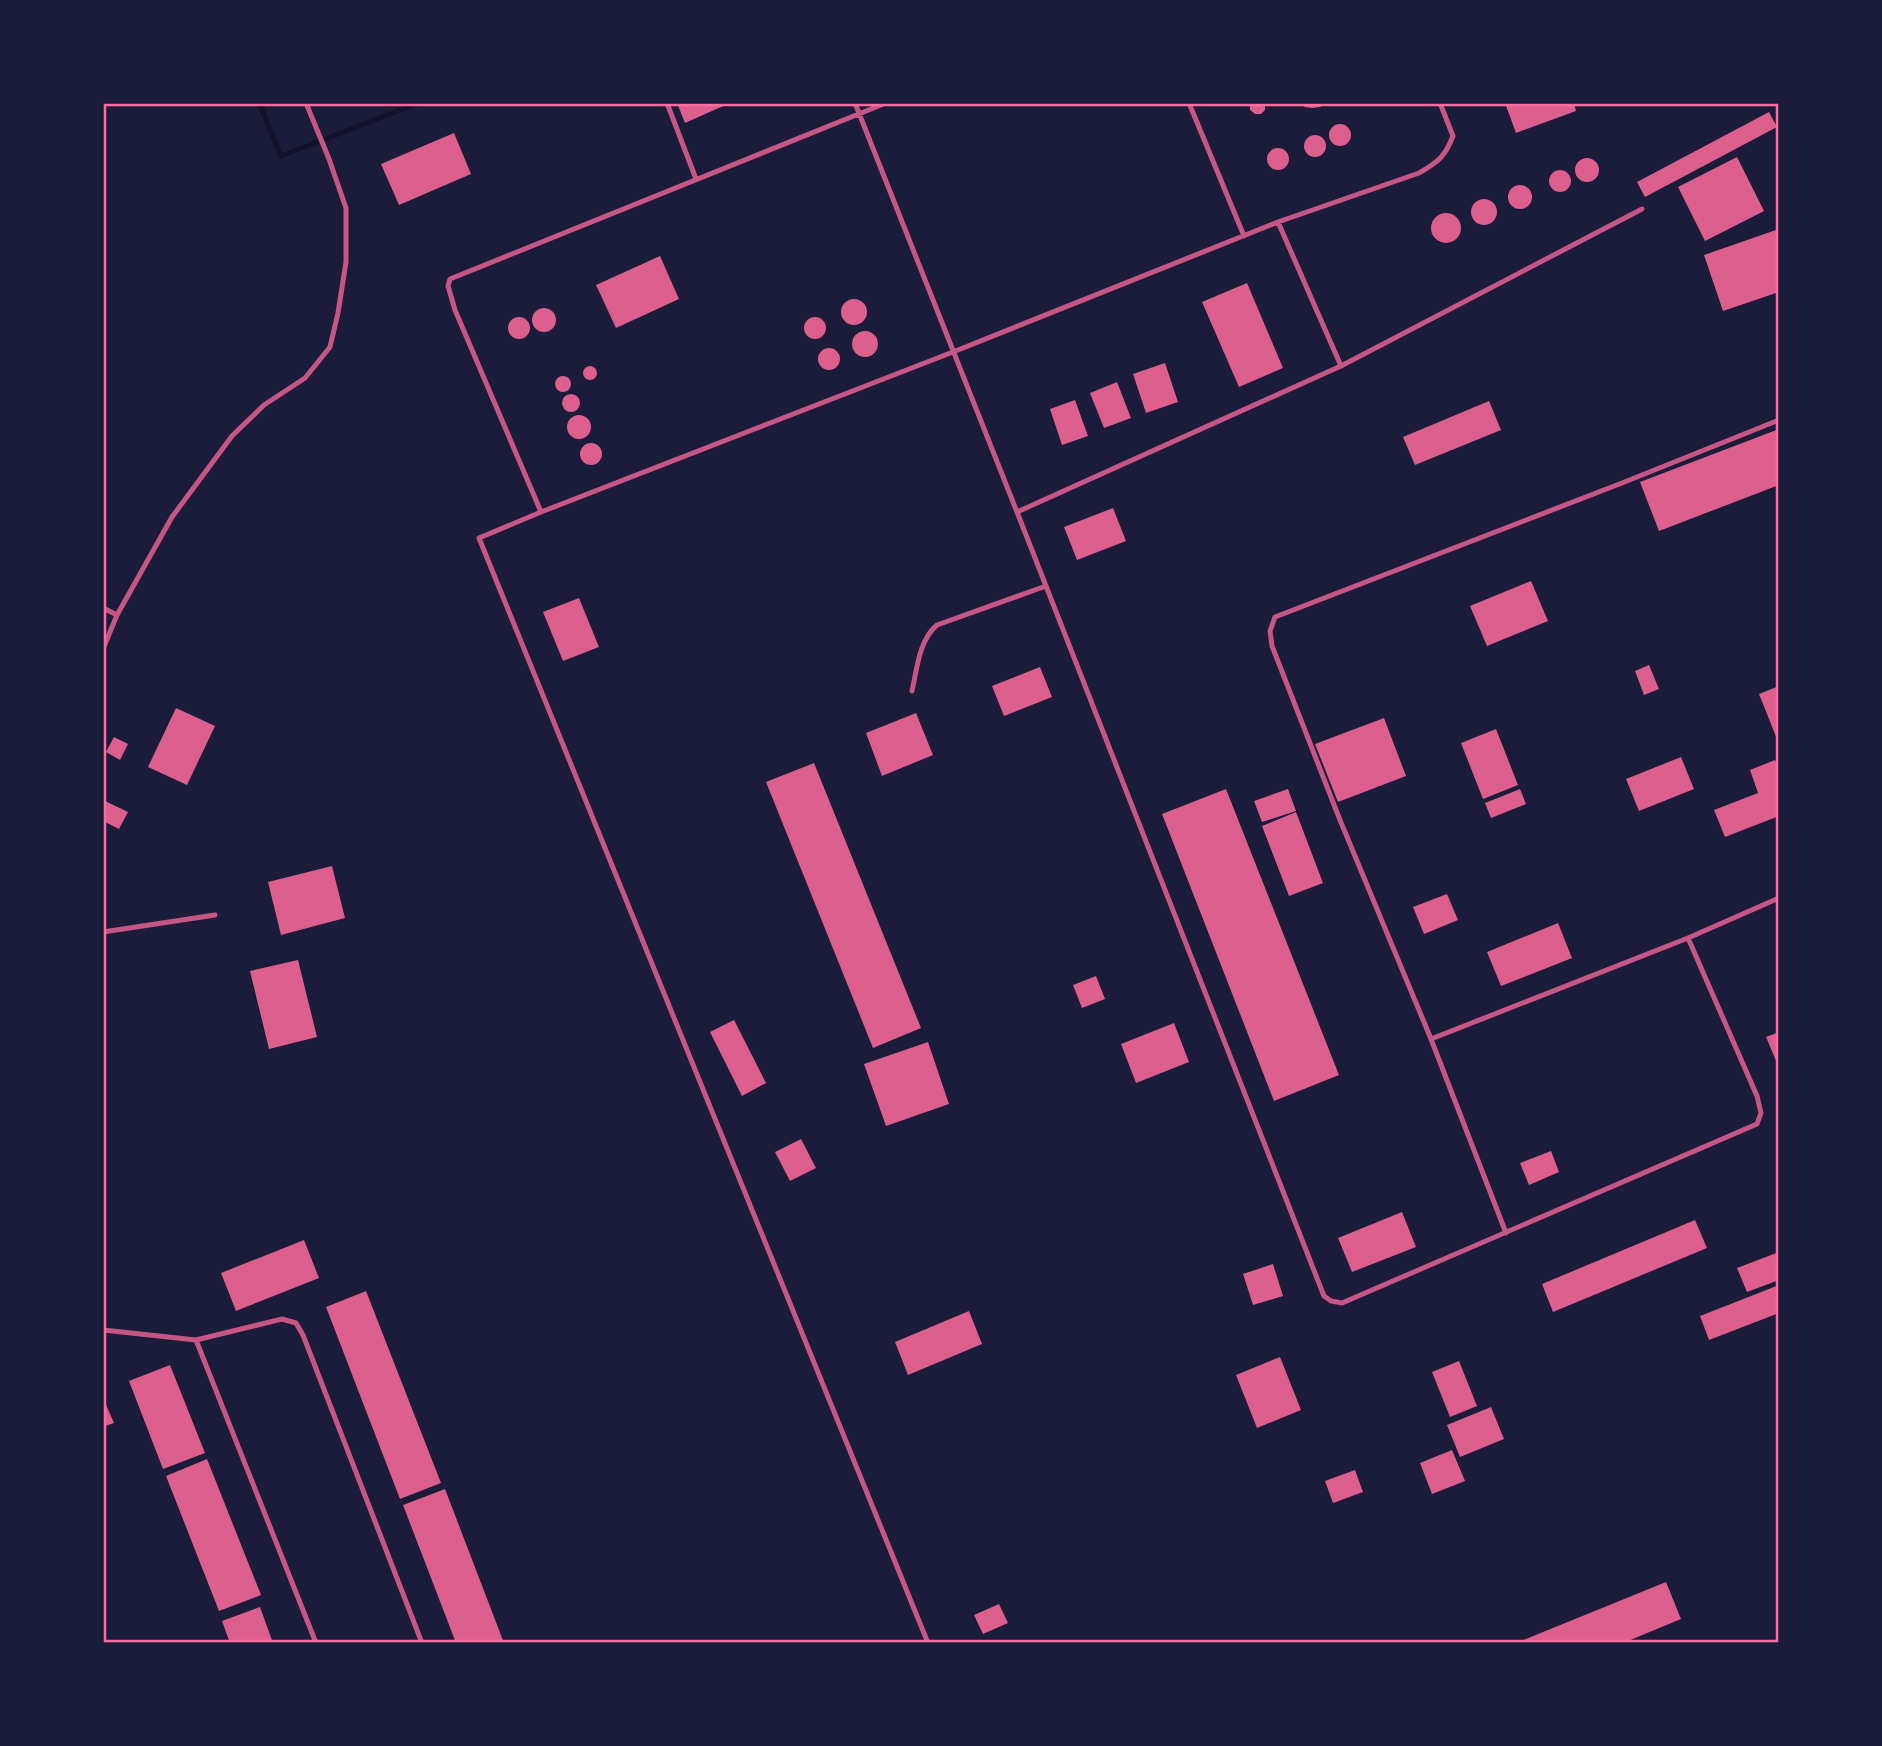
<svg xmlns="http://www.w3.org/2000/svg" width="1882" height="1746" viewBox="0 0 1882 1746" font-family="Karla,sans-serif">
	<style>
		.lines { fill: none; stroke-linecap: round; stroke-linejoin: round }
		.stream { stroke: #12122b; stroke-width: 5 }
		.building { fill: #dd5f8e }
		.service { stroke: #c65784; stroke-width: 5 }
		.neatline { fill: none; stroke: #ff6b9d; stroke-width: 2.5 }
	</style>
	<rect width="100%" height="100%" fill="#1b1b3a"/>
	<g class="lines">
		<path class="stream" d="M 259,103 L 281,156 L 419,103"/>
	</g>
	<path class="building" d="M 677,103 L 730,103 L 685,123 Z
		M 1250,103 L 1265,103 L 1265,110 L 1261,114 L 1255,114 L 1250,110 Z
		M 1300,103 L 1327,103 L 1320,107 L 1312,108 L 1305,107 Z
		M 1505,103 L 1574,103 L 1576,111 L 1516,133 Z
		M 1769,112 L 1777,127 L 1645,197 L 1637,182 Z
		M1329 135a11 11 0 1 1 22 0a11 11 0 1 1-22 0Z
		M 454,133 L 471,174 L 399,205 L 381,164 Z
		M1304 146a11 11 0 1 1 22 0a11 11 0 1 1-22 0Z
		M1267 159a11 11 0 1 1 22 0a11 11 0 1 1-22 0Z
		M 1737,157 L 1764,211 L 1705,241 L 1678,187 Z
		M1575 170a12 12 0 1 1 24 0a12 12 0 1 1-24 0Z
		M1549 181a11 11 0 1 1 22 0a11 11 0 1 1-22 0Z
		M1508 197a12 12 0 1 1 24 0a12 12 0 1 1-24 0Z
		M1471 212a13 13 0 1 1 26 0a13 13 0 1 1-26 0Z
		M1431 228a15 15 0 1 1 30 0a15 15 0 1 1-30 0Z
		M 1776,230 L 1779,238 L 1779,292 L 1723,311 L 1704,255 Z
		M 660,256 L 679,299 L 616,328 L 596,285 Z
		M 1247,283 L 1283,368 L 1239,387 L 1202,302 Z
		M841 312a13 13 0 1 1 26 0a13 13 0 1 1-26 0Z
		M532 320a12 12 0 1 1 24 0a12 12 0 1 1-24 0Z
		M804 328a11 11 0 1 1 22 0a11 11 0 1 1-22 0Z
		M508 328a11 11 0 1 1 22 0a11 11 0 1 1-22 0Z
		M852 344a13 13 0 1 1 26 0a13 13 0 1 1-26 0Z
		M818 359a11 11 0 1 1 22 0a11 11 0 1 1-22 0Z
		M 1165,363 L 1178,402 L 1146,413 L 1133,374 Z
		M583 373a7 7 0 1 1 14 0a7 7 0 1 1-14 0Z
		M555 384a8 8 0 1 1 16 0a8 8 0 1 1-16 0Z
		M 1117,382 L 1131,418 L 1104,428 L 1090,393 Z
		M562 403a9 9 0 1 1 18 0a9 9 0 1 1-18 0Z
		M 1075,400 L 1088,436 L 1062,445 L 1050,409 Z
		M 1489,401 L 1501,430 L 1415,465 L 1403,437 Z
		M567 427a12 12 0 1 1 24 0a12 12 0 1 1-24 0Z
		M 1779,429 L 1779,485 L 1659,531 L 1640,482 Z
		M580 454a11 11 0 1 1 22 0a11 11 0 1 1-22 0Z
		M 1113,508 L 1126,541 L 1077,560 L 1064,527 Z
		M 1531,581 L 1548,621 L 1487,646 L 1470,606 Z
		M 579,598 L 599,647 L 563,661 L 543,612 Z
		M 1649,665 L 1659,689 L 1644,695 L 1635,671 Z
		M 1040,667 L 1052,697 L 1004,716 L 992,686 Z
		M 1779,686 L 1779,744 L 1759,694 Z
		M 176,708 L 215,726 L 187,785 L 148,767 Z
		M 916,713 L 933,755 L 882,776 L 866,733 Z
		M 1384,718 L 1406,776 L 1338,802 L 1315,744 Z
		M 1496,729 L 1518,785 L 1483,799 L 1461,743 Z
		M 114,737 L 128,744 L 120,760 L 106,752 Z
		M 1681,757 L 1694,789 L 1639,811 L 1626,779 Z
		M 1775,760 L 1779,769 L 1779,816 L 1725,837 L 1714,810 L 1758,793 L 1750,770 Z
		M 814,763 L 921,1028 L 873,1048 L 766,782 Z
		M 1226,789 L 1339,1075 L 1274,1101 L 1162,814 Z
		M 1288,789 L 1296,811 L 1262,822 L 1254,801 Z
		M 1520,789 L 1526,804 L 1491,818 L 1485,803 Z
		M 103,800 L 128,812 L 119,829 L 103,821 Z
		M 1296,812 L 1323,883 L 1289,896 L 1262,826 Z
		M 332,866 L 345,918 L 281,935 L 268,882 Z
		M 1447,894 L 1458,920 L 1424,934 L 1413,907 Z
		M 1558,923 L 1572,958 L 1501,986 L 1487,952 Z
		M 298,960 L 317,1037 L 269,1049 L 250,971 Z
		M 1096,976 L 1105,999 L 1082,1008 L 1073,985 Z
		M 734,1020 L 766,1083 L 742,1096 L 710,1032 Z
		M 1174,1023 L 1189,1062 L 1136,1083 L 1121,1044 Z
		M 1779,1032 L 1779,1068 L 1766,1037 Z
		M 928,1042 L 949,1104 L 886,1126 L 864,1064 Z
		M 801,1139 L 816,1168 L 790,1181 L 775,1152 Z
		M 1551,1151 L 1559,1172 L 1529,1185 L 1520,1163 Z
		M 1402,1212 L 1416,1247 L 1352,1272 L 1338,1238 Z
		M 1695,1220 L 1707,1248 L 1553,1312 L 1542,1284 Z
		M 304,1240 L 319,1278 L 236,1311 L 221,1273 Z
		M 1779,1252 L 1779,1280 L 1747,1292 L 1737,1268 Z
		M 1273,1264 L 1283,1296 L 1253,1305 L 1243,1274 Z
		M 1779,1285 L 1779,1313 L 1709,1340 L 1700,1316 Z
		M 366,1291 L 441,1483 L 400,1499 L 326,1307 Z
		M 969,1311 L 982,1344 L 908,1375 L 895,1342 Z
		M 1280,1357 L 1301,1410 L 1257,1428 L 1236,1375 Z
		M 1459,1361 L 1477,1406 L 1450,1417 L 1432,1372 Z
		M 170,1365 L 205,1453 L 163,1469 L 129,1381 Z
		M 103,1398 L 114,1423 L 103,1427 Z
		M 1491,1407 L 1504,1439 L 1460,1457 L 1447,1425 Z
		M 1452,1450 L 1465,1481 L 1432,1494 L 1420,1463 Z
		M 207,1459 L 261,1595 L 219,1611 L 166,1476 Z
		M 1355,1470 L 1363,1492 L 1333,1503 L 1325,1481 Z
		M 445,1489 L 504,1643 L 456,1643 L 403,1505 Z
		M 1666,1582 L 1681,1619 L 1623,1643 L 1516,1643 Z
		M 999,1604 L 1008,1623 L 983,1634 L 974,1615 Z
		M 260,1607 L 273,1643 L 230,1643 L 222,1621 Z"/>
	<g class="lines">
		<path class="service" d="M 667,103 L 696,179
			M 855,103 L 1017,512
			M 886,103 L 450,279 L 448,286 L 455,310 L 541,512 L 953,352 L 1278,222 L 1419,173 C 1438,162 1445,157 1453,136 L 1440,103
			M 1189,103 L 1244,236
			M 1642,209 L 1341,366 L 1017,512 L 1324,1296 L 1331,1301 L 1342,1303 L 1757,1124 L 1761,1113 L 1757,1096 L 1688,938
			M 1278,222 L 1341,366
			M 541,512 L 479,538 L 928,1643
			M 103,608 L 117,615 L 103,649
			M 117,615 L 172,517 L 232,436 L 264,405 L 305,378 L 330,347 L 338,313 L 346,262 L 346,208 L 329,159 L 306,103
			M 912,691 C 917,669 919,640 937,625 L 1046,586
			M 103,932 L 215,915
			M 1431,1039 L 1688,938 L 1779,898
			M 1506,1233 L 1431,1039 L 1340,820 L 1272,646 L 1270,631 L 1275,617 L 1622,483 L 1779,420
			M 103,1330 L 196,1340 L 316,1643
			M 196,1340 L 282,1319 L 296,1323 L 303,1335 L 422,1643"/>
	</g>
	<rect width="1882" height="1746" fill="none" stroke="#1b1b3a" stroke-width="210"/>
	<rect x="105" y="105" width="1672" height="1536" class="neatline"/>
</svg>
